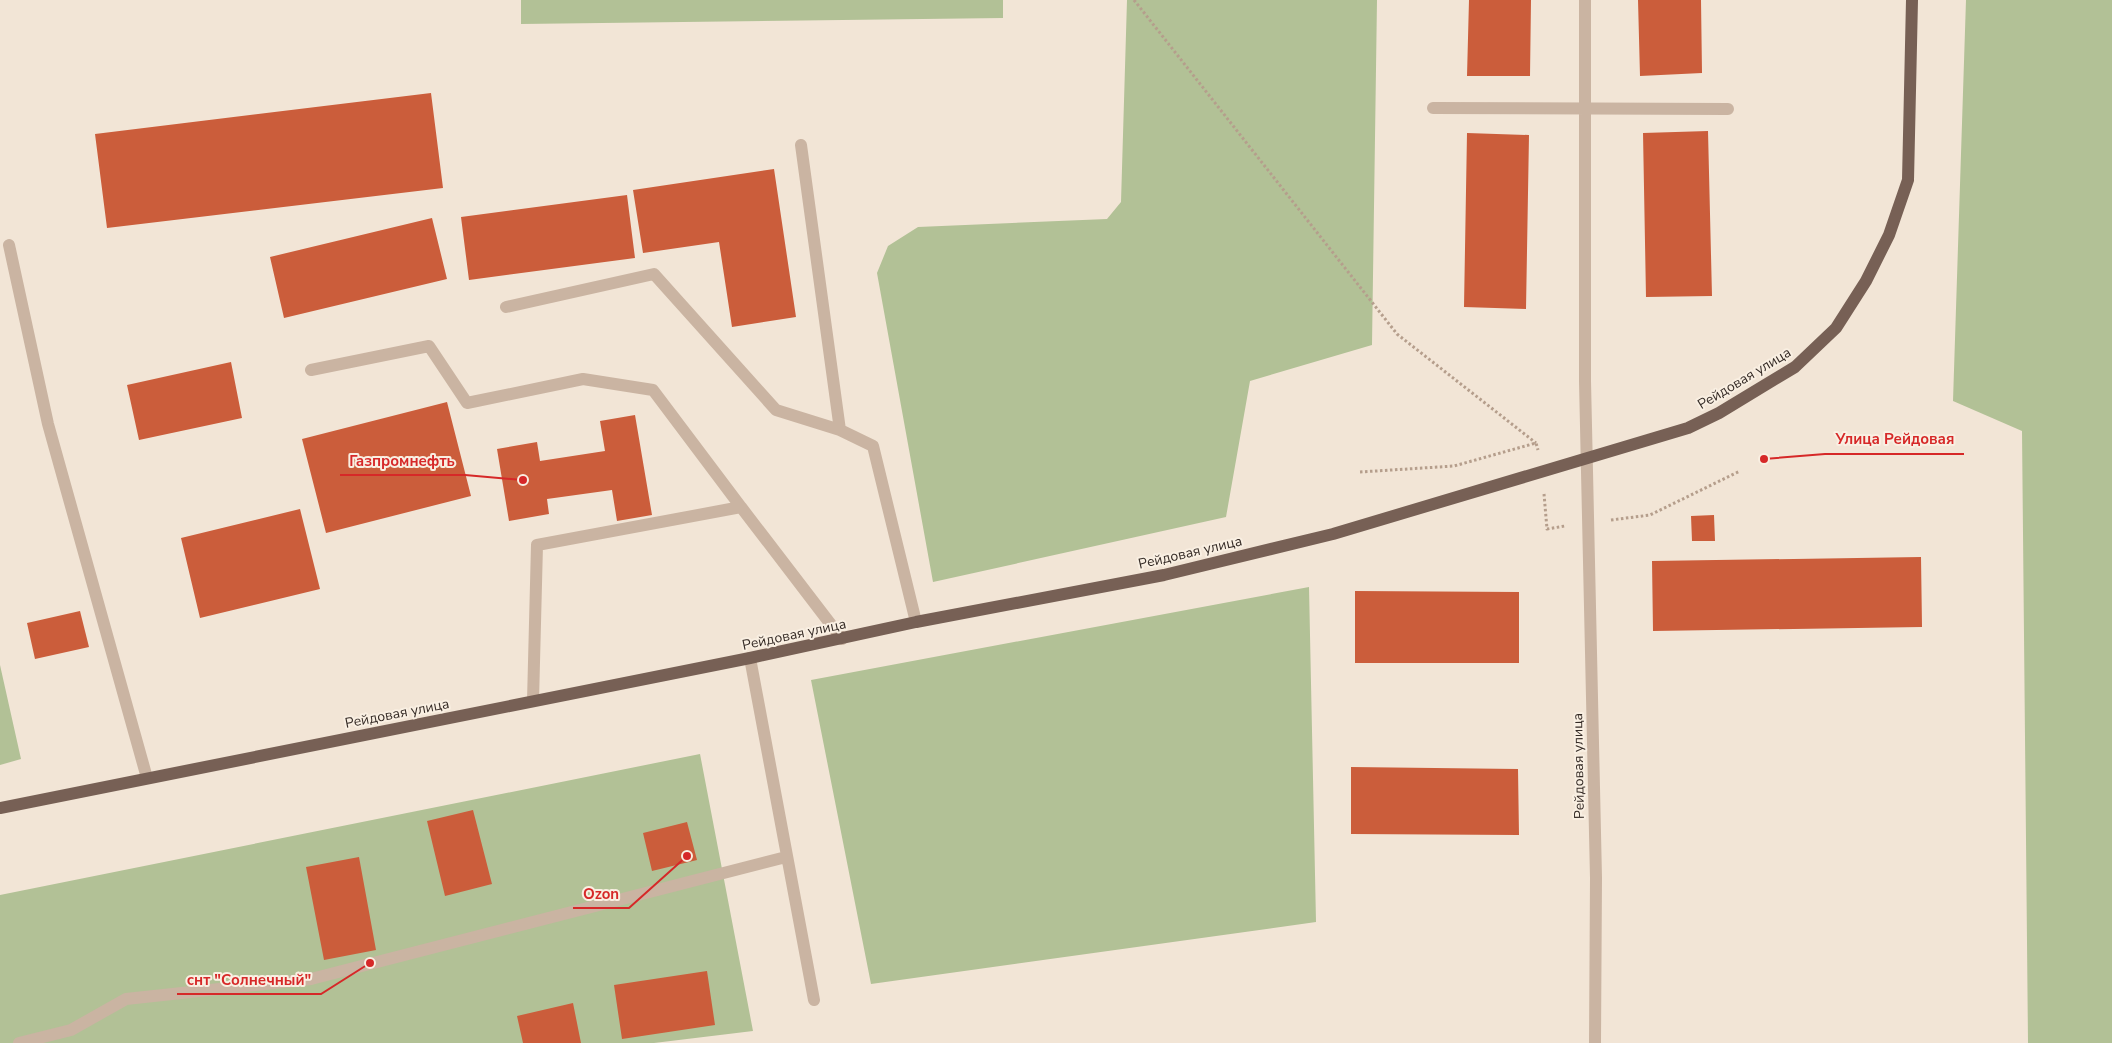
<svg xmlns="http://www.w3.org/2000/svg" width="2112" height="1043" viewBox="0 0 2112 1043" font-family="'Nunito Sans',sans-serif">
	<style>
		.green { fill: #b2c196 }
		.building { fill: #cb5d3b }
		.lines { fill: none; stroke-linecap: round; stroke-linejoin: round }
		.path { stroke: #b59e8c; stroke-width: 3; stroke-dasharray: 2.5 2.5; stroke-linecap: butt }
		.minor { stroke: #cab4a2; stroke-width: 12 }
		.major { stroke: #776055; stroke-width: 12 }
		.labels { text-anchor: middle; stroke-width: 4; stroke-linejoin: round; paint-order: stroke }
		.street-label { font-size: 14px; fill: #342a25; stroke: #f9efe2 }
		.leader { fill: none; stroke: #d62828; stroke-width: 2 }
		.callout-dot { fill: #d62828; stroke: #f9efe2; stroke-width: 2 }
		.callout-label { font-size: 15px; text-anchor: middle; font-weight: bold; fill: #d62828; stroke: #f9efe2; stroke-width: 4; stroke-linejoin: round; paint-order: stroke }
	</style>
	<rect width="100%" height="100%" fill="#f2e5d6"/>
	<path class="green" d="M 521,0 L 1003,0 L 1003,18 L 521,24 Z
		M 1127,0 L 1377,0 L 1372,345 L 1250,381 L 1226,517 L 933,582 L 877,273 L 888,246 L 918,227 L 1107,219 L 1121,202 Z
		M 1966,0 L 2112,0 L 2112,1043 L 2028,1043 L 2022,431 L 1953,401 Z
		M 1309,587 L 1316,922 L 871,984 L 811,680 Z
		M 0,665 L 21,759 L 0,765 Z
		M 700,754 L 753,1031 L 654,1043 L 0,1043 L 0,895 Z"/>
	<path class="building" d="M 1469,0 L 1531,0 L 1530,76 L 1467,76 Z
		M 1638,0 L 1701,0 L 1702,73 L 1640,76 Z
		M 431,93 L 443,188 L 107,228 L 95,134 Z
		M 1708,131 L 1712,296 L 1646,297 L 1643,133 Z
		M 1467,133 L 1529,135 L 1526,309 L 1464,307 Z
		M 774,169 L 796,317 L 732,327 L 719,242 L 643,253 L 633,190 Z
		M 627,195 L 635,258 L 469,280 L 461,217 Z
		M 432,218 L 447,279 L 284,318 L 270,257 Z
		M 231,362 L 242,418 L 139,440 L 127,385 Z
		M 447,402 L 471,496 L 326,533 L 302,439 Z
		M 635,415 L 652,515 L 617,521 L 612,490 L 547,499 L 549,514 L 509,521 L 497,449 L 537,442 L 540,461 L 605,451 L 600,421 Z
		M 300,509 L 320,589 L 200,618 L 181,538 Z
		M 1714,515 L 1715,541 L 1692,541 L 1691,516 Z
		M 1921,557 L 1922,627 L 1653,631 L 1652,561 Z
		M 1355,591 L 1519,592 L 1519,663 L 1355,663 Z
		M 80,611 L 89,647 L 35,659 L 27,623 Z
		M 1351,767 L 1518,769 L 1519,835 L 1351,834 Z
		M 473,810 L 492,884 L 445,896 L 427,821 Z
		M 687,822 L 697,860 L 652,871 L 643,833 Z
		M 359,857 L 376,950 L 324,960 L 306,867 Z
		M 707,971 L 715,1025 L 622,1039 L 614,985 Z
		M 573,1003 L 581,1043 L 523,1043 L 517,1016 Z"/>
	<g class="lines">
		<path class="path" d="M 1134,0 L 1397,334 L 1536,443
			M 1360,472 L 1454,466 L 1536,443 L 1538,450
			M 1544,494 L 1547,529 L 1565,526
			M 1611,520 L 1650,515 L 1740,471"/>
		<path class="minor" d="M 1585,0 L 1585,381 L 1596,878 L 1595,1043
			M 1433,108 L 1728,109
			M 801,145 L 840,430 L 873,446 L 916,622
			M 9,245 L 48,424 L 147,778
			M 506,307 L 654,274 L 776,410 L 840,430
			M 311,370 L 429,346 L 467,403 L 583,379 L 653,390 L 741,507
			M 750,658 L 814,1000
			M 533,701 L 537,545 L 741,507 L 842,639
			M 19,1043 L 71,1030 L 126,999 L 311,979 L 786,857"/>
		<path class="major" d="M 0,808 L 750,658 L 916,622 L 1164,575 L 1333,534 L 1688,428 L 1719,413 L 1795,367 L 1836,328 L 1866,281 L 1889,235 L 1908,180 L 1912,0"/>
	</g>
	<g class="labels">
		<g class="street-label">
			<text transform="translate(1744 378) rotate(-31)" y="5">Рейдовая улица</text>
			<text transform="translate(1190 552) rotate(-13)" y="5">Рейдовая улица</text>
			<text transform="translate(794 634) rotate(-12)" y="5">Рейдовая улица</text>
			<text transform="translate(397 713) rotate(-11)" y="5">Рейдовая улица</text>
			<text transform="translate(1578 766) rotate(-91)" y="5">Рейдовая улица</text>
		</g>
	</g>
	<path class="leader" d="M1764 459L1825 454H1964M523 480L465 475H340M687 856L629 908H573M370 963L321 994H177"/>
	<g class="callout-dot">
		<circle cx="1764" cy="459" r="5"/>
		<circle cx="523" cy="480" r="5"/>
		<circle cx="687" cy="856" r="5"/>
		<circle cx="370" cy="963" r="5"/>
	</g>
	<g class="callout-label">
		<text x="1895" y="444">Улица Рейдовая</text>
		<text x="402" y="466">Газпромнефть</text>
		<text x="601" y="899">Ozon</text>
		<text x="249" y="985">снт "Солнечный"</text>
	</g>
</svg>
